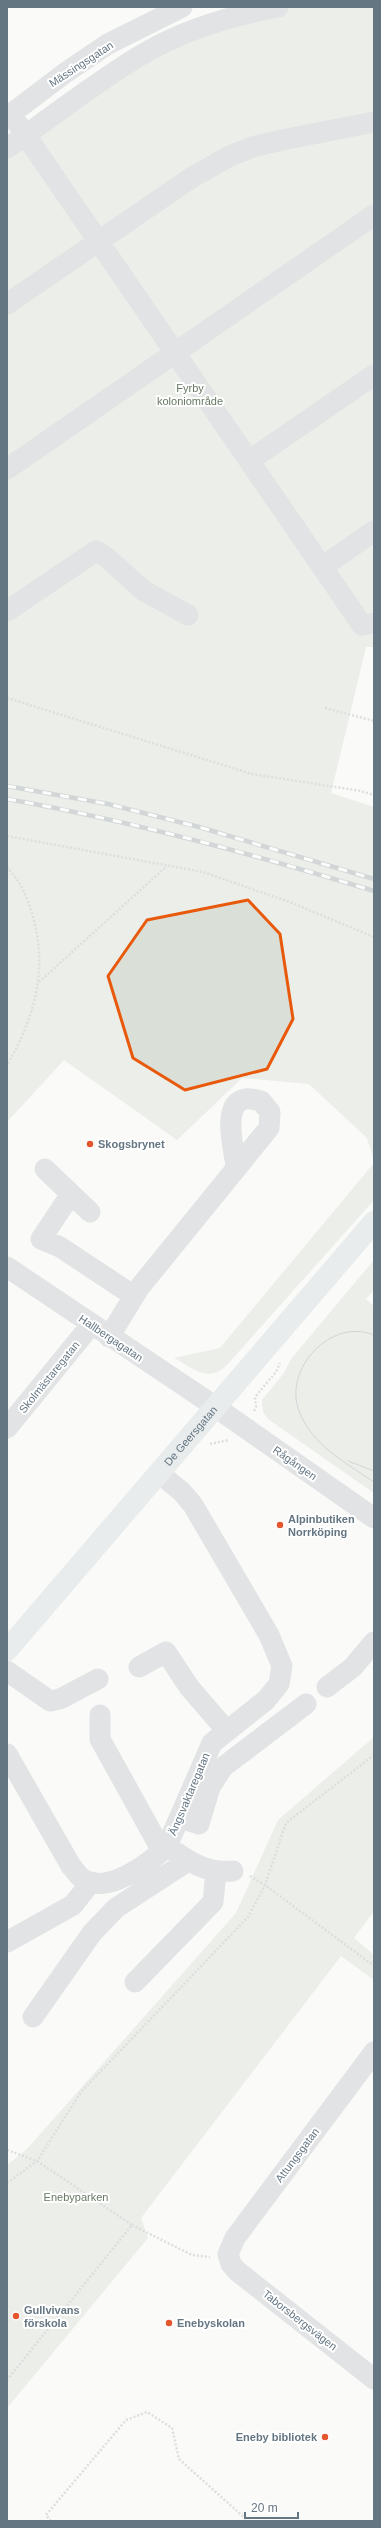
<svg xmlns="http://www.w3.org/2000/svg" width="381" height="2528" viewBox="0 0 381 2528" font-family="Arial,sans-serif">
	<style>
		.green { fill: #dadfd7 }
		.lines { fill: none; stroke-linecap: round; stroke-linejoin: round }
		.path { stroke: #bbbfc2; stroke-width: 2.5; stroke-dasharray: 2 2; stroke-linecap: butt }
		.minor { stroke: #c3c8cc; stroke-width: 21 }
		.major { stroke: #d6dbdf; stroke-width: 22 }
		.tram { stroke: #a2aab0; stroke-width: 1 }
		.rail-casing { stroke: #a2aab0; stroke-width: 4.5 }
		.rail { stroke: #fff; stroke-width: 3; stroke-dasharray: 9; stroke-linecap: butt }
		.marked { fill: none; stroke: #e8590c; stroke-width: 3; stroke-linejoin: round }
		.poi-dot { fill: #e4572e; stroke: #fff; stroke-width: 1.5 }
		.labels { text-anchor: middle; stroke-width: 4; stroke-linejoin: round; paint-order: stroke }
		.street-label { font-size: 11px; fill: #657683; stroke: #fff }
		.park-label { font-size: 11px; fill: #687a64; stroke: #fff }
		.poi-label { font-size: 11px; font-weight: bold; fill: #657683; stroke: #fff; text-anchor: start }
	</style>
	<rect width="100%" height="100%" fill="#fafaf8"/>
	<path class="green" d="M 252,7 L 374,7 L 374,647 L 366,647 L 331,793 L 374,807 L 374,1161 L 367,1138 L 309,1084 L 242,1078 L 177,1140 L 64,1060 L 7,1122 L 7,142 L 154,41 Z
		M 374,1163 L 374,1200 L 226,1366 C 207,1383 193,1368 174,1358 L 220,1348 Z
		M 374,1260 L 374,1290 L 366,1299 L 374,1306 L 374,1493 L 268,1419 L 263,1412 L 262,1400 L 284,1373 L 291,1359 Z
		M 374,1737 L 374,1911 L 354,1938 L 374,1955 L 374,1980 L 341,1956 L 141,2218 L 148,2238 L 7,2408 L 7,2165 L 27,2149 L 236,1913 L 278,1820 Z"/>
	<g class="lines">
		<path class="path" d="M 7,698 L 252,774 L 361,791 L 374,795
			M 325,708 L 374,721
			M 7,836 L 203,872 L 292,903 L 374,937
			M 7,867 C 13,875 21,883 24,892 C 51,953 40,1009 7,1065
			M 39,982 L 167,866
			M 254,1411 L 256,1407 L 255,1397 L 276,1372 L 280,1363
			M 210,1444 L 229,1440
			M 250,1876 L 265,1885 L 374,1966
			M 7,2150 L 37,2161 L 132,2225 L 7,2380
			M 7,2183 L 37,2161 L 81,2092 L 248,1917 L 265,1885 L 286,1823 L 374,1755
			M 132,2225 L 192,2255 L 210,2257
			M 51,2521 L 46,2515 L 126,2420 L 147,2412 L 172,2428 L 179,2459 L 248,2521"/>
		<path class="minor" d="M 11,114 L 362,625 L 374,623
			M 7,117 L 65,73 L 108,44 L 182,7
			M 7,148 C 54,116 99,79 148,51 C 187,29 234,15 278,7
			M 7,304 L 191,178 L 228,157 L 252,147 L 282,140 L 374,122
			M 250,460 L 374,375
			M 7,469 L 374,215
			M 322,567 L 374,531
			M 7,611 L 96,551 L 106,557 L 144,591 L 188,615
			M 45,1169 L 90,1212
			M 71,1194 L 41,1239 L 60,1247 L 134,1296
			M 7,1267 L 204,1399 L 374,1518
			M 109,1337 L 139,1288 L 269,1128 L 270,1112 L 261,1101 C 256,1100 250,1098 245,1099 C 221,1104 234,1149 236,1166
			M 7,1428 L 91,1325
			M 139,1667 L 166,1652 L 189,1687 L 226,1730
			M 7,1671 L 50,1701 L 60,1699 L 98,1679
			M 327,1687 L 353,1667 L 374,1642
			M 100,1715 L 100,1739 L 162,1851
			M 7,1754 L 71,1866 C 75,1870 79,1877 83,1879 C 108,1895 150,1863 167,1846 L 212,1743 L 266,1700 L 279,1684 L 282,1666 L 269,1635 L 193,1505 L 182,1492 L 159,1473
			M 180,1818 L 199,1824 L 210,1787 L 223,1767 L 306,1704
			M 177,1853 C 196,1866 210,1873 233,1871
			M 7,1942 L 73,1905 L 91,1882
			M 135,1982 L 213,1902 L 216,1872
			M 33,2017 L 92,1933 L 116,1908 L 188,1861
			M 374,2052 L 235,2238 L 228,2254 L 231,2264 L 237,2271 L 374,2379"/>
		<path class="major" id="s1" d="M 7,1650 L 374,1222"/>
		<path class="tram" d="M 374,1335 C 331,1317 283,1369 299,1411 C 312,1445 346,1463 374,1482
			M 348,1461 L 374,1471"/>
		<g class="rail-casing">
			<path id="rail" d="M 7,786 L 108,804 L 199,827 L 374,879
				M 7,799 C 132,821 253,854 374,891"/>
		</g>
		<use href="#rail" class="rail"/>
	</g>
	<path d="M0 0H381V2528H0ZM 248,900 L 280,934 L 293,1019 L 267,1069 L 185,1090 L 133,1058 L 108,976 L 147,920 Z" fill="#fafaf8" fill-opacity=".55" fill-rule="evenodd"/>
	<path class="marked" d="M 248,900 L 280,934 L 293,1019 L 267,1069 L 185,1090 L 133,1058 L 108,976 L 147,920 Z"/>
	<g class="poi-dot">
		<circle cx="90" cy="1144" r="4"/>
		<circle cx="280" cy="1525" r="4"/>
		<circle cx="16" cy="2316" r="4"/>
		<circle cx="169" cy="2323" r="4"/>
		<circle cx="325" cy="2437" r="4"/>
	</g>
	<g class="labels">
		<g class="street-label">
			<text transform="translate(81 64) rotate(-33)" y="4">Mässingsgatan</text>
			<text transform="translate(111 1338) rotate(34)" y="4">Hallbergagatan</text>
			<text transform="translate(49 1377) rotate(-51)" y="4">Skolmästaregatan</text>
			<text dy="4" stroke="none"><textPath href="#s1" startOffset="282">De Geersgatan</textPath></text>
			<text transform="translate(295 1463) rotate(35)" y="4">Rågången</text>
			<text transform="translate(189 1794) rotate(-67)" y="4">Ängsvaktaregatan</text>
			<text transform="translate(297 2155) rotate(-53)" y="4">Attungsgatan</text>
			<text transform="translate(300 2320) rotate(38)" y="4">Taborsbergsvägen</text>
		</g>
		<g class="park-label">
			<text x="190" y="392">Fyrby<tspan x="190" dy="13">koloniområde</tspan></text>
			<text x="76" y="2201">Enebyparken</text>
		</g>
		<g class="poi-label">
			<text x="98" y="1148">Skogsbrynet</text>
			<text x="288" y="1523">Alpinbutiken<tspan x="288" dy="13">Norrköping</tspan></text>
			<text x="24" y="2314">Gullvivans<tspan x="24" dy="13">förskola</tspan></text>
			<text x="177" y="2327">Enebyskolan</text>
			<text x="317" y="2441" text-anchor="end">Eneby bibliotek</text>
		</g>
	</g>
	<rect width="381" height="2528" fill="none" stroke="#657683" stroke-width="16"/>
	<path d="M245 2512v6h53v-6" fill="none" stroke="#657683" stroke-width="2"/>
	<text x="251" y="2512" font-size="12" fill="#657683" stroke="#ffffff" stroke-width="3" paint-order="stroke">20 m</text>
</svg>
